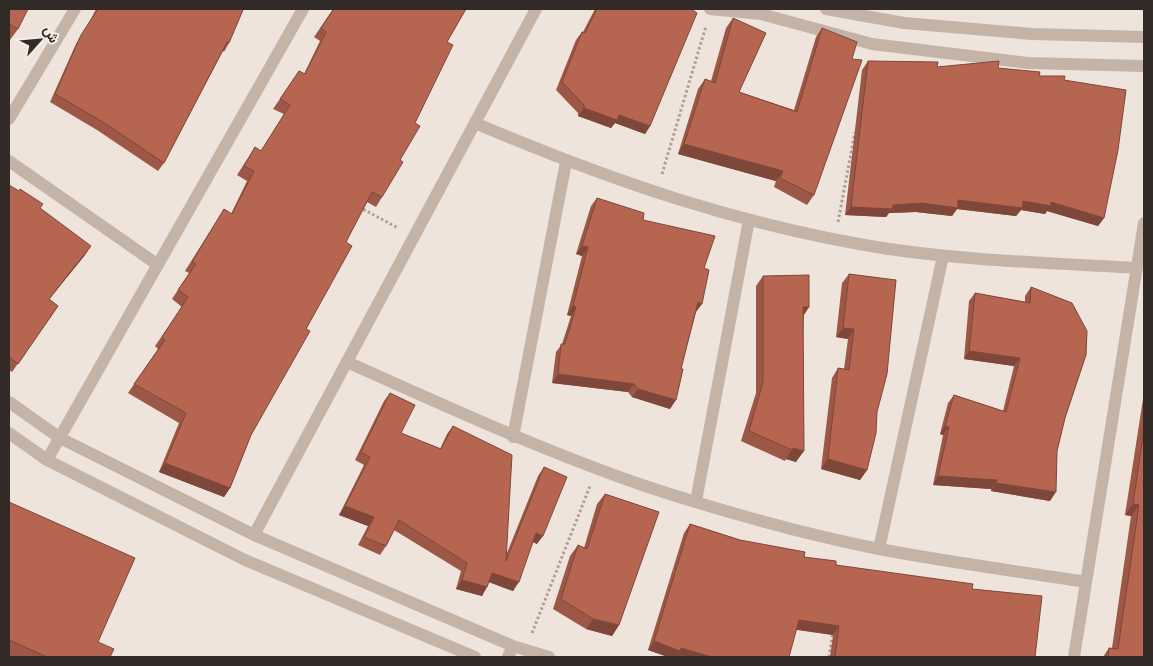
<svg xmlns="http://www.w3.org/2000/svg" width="1153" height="666" viewBox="0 0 1153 666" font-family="'Varela Round',Vazirmatn,sans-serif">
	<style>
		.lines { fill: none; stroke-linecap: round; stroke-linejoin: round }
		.path { stroke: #b09e93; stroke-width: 3; stroke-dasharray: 2.5 2.5; stroke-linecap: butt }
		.minor { stroke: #c4b4a8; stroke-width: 12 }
		.wall { fill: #9d5746 }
		.shaded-wall { fill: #7f4739 }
		.building { fill: #b66551; stroke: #7f4739 }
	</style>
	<rect width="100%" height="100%" fill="#eee4db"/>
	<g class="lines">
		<path class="path" d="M 662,174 L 706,26
			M 359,207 L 398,228
			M 838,222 L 855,132
			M 532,633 L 590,486
			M 829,657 L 833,631"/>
		<path class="minor" d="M 710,9 L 761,14 L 872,44 L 1028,63 L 1144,66
			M 826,9 L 904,23 L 1032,34 L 1144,37
			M 9,119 L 75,9
			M 475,123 C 611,181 742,226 889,249 C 971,261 1054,263 1137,268
			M 9,161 L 158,265
			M 347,362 C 445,406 543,451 645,486 C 721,511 800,533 879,549 C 947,562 1017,571 1086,582
			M 9,402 L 60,438 L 254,535 L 513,646 L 549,657
			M 9,433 L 47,460 L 245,560 L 475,657
			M 513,437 L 566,162
			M 47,460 L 303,9
			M 696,501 L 749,220
			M 254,535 L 536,9
			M 879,549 L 943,256
			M 508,657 L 513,646
			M 1074,657 L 1144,223"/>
	</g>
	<path class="wall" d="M 9,9 L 18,29 L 10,40 L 9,39 Z
		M 96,9 L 241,9 L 229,43 L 224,52 L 223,51 L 164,163 L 158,171 L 97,130 L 50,102 L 76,44 L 92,17 Z
		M 333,9 L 447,42 L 400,160 L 382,197 L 376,207 L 367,202 L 346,242 L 306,329 L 251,435 L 230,488 L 224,497 L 159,472 L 179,423 L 128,393 L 158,349 L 155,346 L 182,307 L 172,299 L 189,273 L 185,271 L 224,209 L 231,214 L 247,181 L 237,175 L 255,147 L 261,151 L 284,114 L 273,109 L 299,71 L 304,74 L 320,41 L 314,37 Z
		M 595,9 L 691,9 L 650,126 L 645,134 L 615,123 L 611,128 L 578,116 L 578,113 L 556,90 L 576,40 L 582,32 L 583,32 Z
		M 733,18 L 739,92 L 794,110 L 816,37 L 822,28 L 852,59 L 814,195 L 807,205 L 774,187 L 776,181 L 678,154 L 698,89 L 705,79 L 711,81 L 726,28 Z
		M 868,61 L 937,67 L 998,68 L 1064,80 L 1104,218 L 1098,226 L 1047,211 L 1045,214 L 1021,210 L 1016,216 L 957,209 L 952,216 L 916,212 L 889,213 L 886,217 L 845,215 L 862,70 Z
		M 9,185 L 40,208 L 85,255 L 49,299 L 58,306 L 12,372 L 9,370 Z
		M 597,198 L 643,220 L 704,268 L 696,312 L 670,409 L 632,397 L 628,392 L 552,383 L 556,352 L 562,344 L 571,316 L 567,315 L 582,256 L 576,254 L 591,206 Z
		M 849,274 L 877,412 L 867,470 L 860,480 L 821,469 L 832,378 L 838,368 L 844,369 L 848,339 L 836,337 L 842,283 Z
		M 763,276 L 809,307 L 804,315 L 796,462 L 786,459 L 785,461 L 741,441 L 756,393 L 756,286 Z
		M 1031,287 L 1065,418 L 1057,451 L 1050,501 L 991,491 L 991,489 L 933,485 L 943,435 L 940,434 L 948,403 L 954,395 L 1003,411 L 1014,366 L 964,359 L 969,301 L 975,293 L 1025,302 L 1025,296 Z
		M 390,393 L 401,433 L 440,449 L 447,434 L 453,426 L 507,553 L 538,476 L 544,467 L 537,544 L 533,542 L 513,591 L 489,582 L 482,596 L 456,589 L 461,571 L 394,530 L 386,546 L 380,555 L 358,545 L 368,526 L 339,515 L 364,465 L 355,460 L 384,401 Z
		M 1144,398 L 1144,657 L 1103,657 L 1109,648 L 1112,648 L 1131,516 L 1125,515 L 1143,399 Z
		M 605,494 L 619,625 L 612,636 L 586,629 L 553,609 L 570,556 L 578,545 L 584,548 L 597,504 Z
		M 9,502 L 98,642 L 110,657 L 9,657 Z
		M 690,524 L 740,540 L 836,565 L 972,589 L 1035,657 L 830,657 L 833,635 L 797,630 L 675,657 L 668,657 L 648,650 L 684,533 Z"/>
	<path class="shaded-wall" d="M 584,108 L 619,115 L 650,126 L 645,134 L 615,123 L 611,128 L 578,116 Z
		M 684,144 L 783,171 L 776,181 L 678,154 Z
		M 958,200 L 1051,202 L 1104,218 L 1098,226 L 1047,211 L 1045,214 L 1021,210 L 1016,216 L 957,209 L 952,216 L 916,212 L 889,213 L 886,217 L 845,215 L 851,207 L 893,205 Z
		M 91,246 L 85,255 L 43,307 L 49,299 Z
		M 582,246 L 588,247 L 582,256 L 576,254 Z
		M 698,302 L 702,304 L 696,312 L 692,311 Z
		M 573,306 L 576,307 L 571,316 L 567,315 Z
		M 803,307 L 809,307 L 802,317 Z
		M 843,328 L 854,329 L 848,339 L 836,337 Z
		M 969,351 L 1020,358 L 1014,366 L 964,359 Z
		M 558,374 L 634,384 L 628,392 L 552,383 Z
		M 638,389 L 676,400 L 670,409 L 632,397 Z
		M 945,426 L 949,427 L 943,435 L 940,434 Z
		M 793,448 L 804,451 L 796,462 L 786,459 Z
		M 828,459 L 867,470 L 860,480 L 821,469 Z
		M 165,463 L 230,488 L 224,497 L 159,472 Z
		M 938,476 L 997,480 L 991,489 L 933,485 Z
		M 996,483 L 1056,492 L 1050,501 L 991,491 Z
		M 1133,504 L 1139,505 L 1131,516 L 1125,515 Z
		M 345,506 L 374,517 L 368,526 L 339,515 Z
		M 536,533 L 543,536 L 537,544 L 531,541 Z
		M 492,573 L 519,582 L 513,591 L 486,581 Z
		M 462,580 L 487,587 L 482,596 L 456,589 Z
		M 593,619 L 619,625 L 612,636 L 586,629 Z
		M 799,620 L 839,626 L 833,635 L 793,629 Z
		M 654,641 L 681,648 L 712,657 L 668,657 L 648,650 Z"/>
	<path class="building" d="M 9,9 L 28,9 L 18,29 L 9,24 Z
		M 98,9 L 241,9 L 243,10 L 229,43 L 227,42 L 164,163 L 103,122 L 55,94 L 81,35 Z
		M 334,9 L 466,9 L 447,42 L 453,45 L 415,123 L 420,126 L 400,160 L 403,162 L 382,197 L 372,192 L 346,242 L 352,246 L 306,329 L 310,331 L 251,435 L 230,488 L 165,463 L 186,413 L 134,384 L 165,340 L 162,337 L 188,297 L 178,290 L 196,264 L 192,262 L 224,209 L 232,214 L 254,171 L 244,166 L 255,147 L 261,151 L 290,105 L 280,99 L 299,71 L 305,74 L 326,32 L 321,28 Z
		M 597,9 L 691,9 L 697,13 L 650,126 L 619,115 L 617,120 L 584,108 L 584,105 L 562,82 L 582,32 L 585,33 Z
		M 733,18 L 766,33 L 739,92 L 797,112 L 822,28 L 857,42 L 852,59 L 862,60 L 814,195 L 780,178 L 783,171 L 684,144 L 705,79 L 715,83 Z
		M 868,61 L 938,62 L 937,67 L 999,61 L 998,68 L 1040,72 L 1039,76 L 1065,76 L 1064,80 L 1126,90 L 1118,150 L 1104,218 L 1051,202 L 1051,206 L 1023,201 L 1022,208 L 958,200 L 958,208 L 922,203 L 893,205 L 892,209 L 851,207 Z
		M 9,185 L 19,191 L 20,189 L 43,204 L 40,208 L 91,246 L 49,299 L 58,306 L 18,364 L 9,357 Z
		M 597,198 L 644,213 L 643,220 L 715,236 L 704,268 L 709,270 L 702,304 L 698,302 L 681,369 L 683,369 L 676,400 L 638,389 L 634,384 L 558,374 L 561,344 L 565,344 L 576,307 L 573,306 L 588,247 L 582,246 Z
		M 849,274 L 896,280 L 887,374 L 877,412 L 876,433 L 867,470 L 828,459 L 838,368 L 849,370 L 854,329 L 843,328 Z
		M 809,275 L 809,307 L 803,307 L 804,451 L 793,448 L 792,450 L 749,431 L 763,382 L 763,276 Z
		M 1031,287 L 1072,303 L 1087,331 L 1086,355 L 1065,418 L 1057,451 L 1056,492 L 996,483 L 997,480 L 938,476 L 949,427 L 945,426 L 954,395 L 1006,412 L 1020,358 L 969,351 L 975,293 L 1030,303 Z
		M 390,393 L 415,405 L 401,433 L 441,449 L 453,426 L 512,455 L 506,561 L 544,467 L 567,477 L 543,536 L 536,533 L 519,582 L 492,573 L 487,587 L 462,580 L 467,563 L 399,520 L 386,546 L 364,537 L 374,517 L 345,506 L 370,457 L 361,452 Z
		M 1144,429 L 1144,657 L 1108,657 L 1109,648 L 1118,649 L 1139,505 L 1133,504 Z
		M 605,494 L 659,512 L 619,625 L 593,619 L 561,599 L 578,545 L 587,549 Z
		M 9,502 L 135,558 L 98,642 L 114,649 L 110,657 L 47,657 L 9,640 Z
		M 690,524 L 740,540 L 805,552 L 804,557 L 836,561 L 836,565 L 973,584 L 972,589 L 1042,596 L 1035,657 L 835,657 L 839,626 L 799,620 L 789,657 L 712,657 L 681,648 L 680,651 L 654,641 Z"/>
	<rect width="1153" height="666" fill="none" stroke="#322a27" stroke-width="20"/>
	<g transform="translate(40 40) rotate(63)" stroke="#f6eee6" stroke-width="4" paint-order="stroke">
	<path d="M0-4L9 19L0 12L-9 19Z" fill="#322a27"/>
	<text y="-8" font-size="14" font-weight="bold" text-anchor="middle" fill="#322a27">ش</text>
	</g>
</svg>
